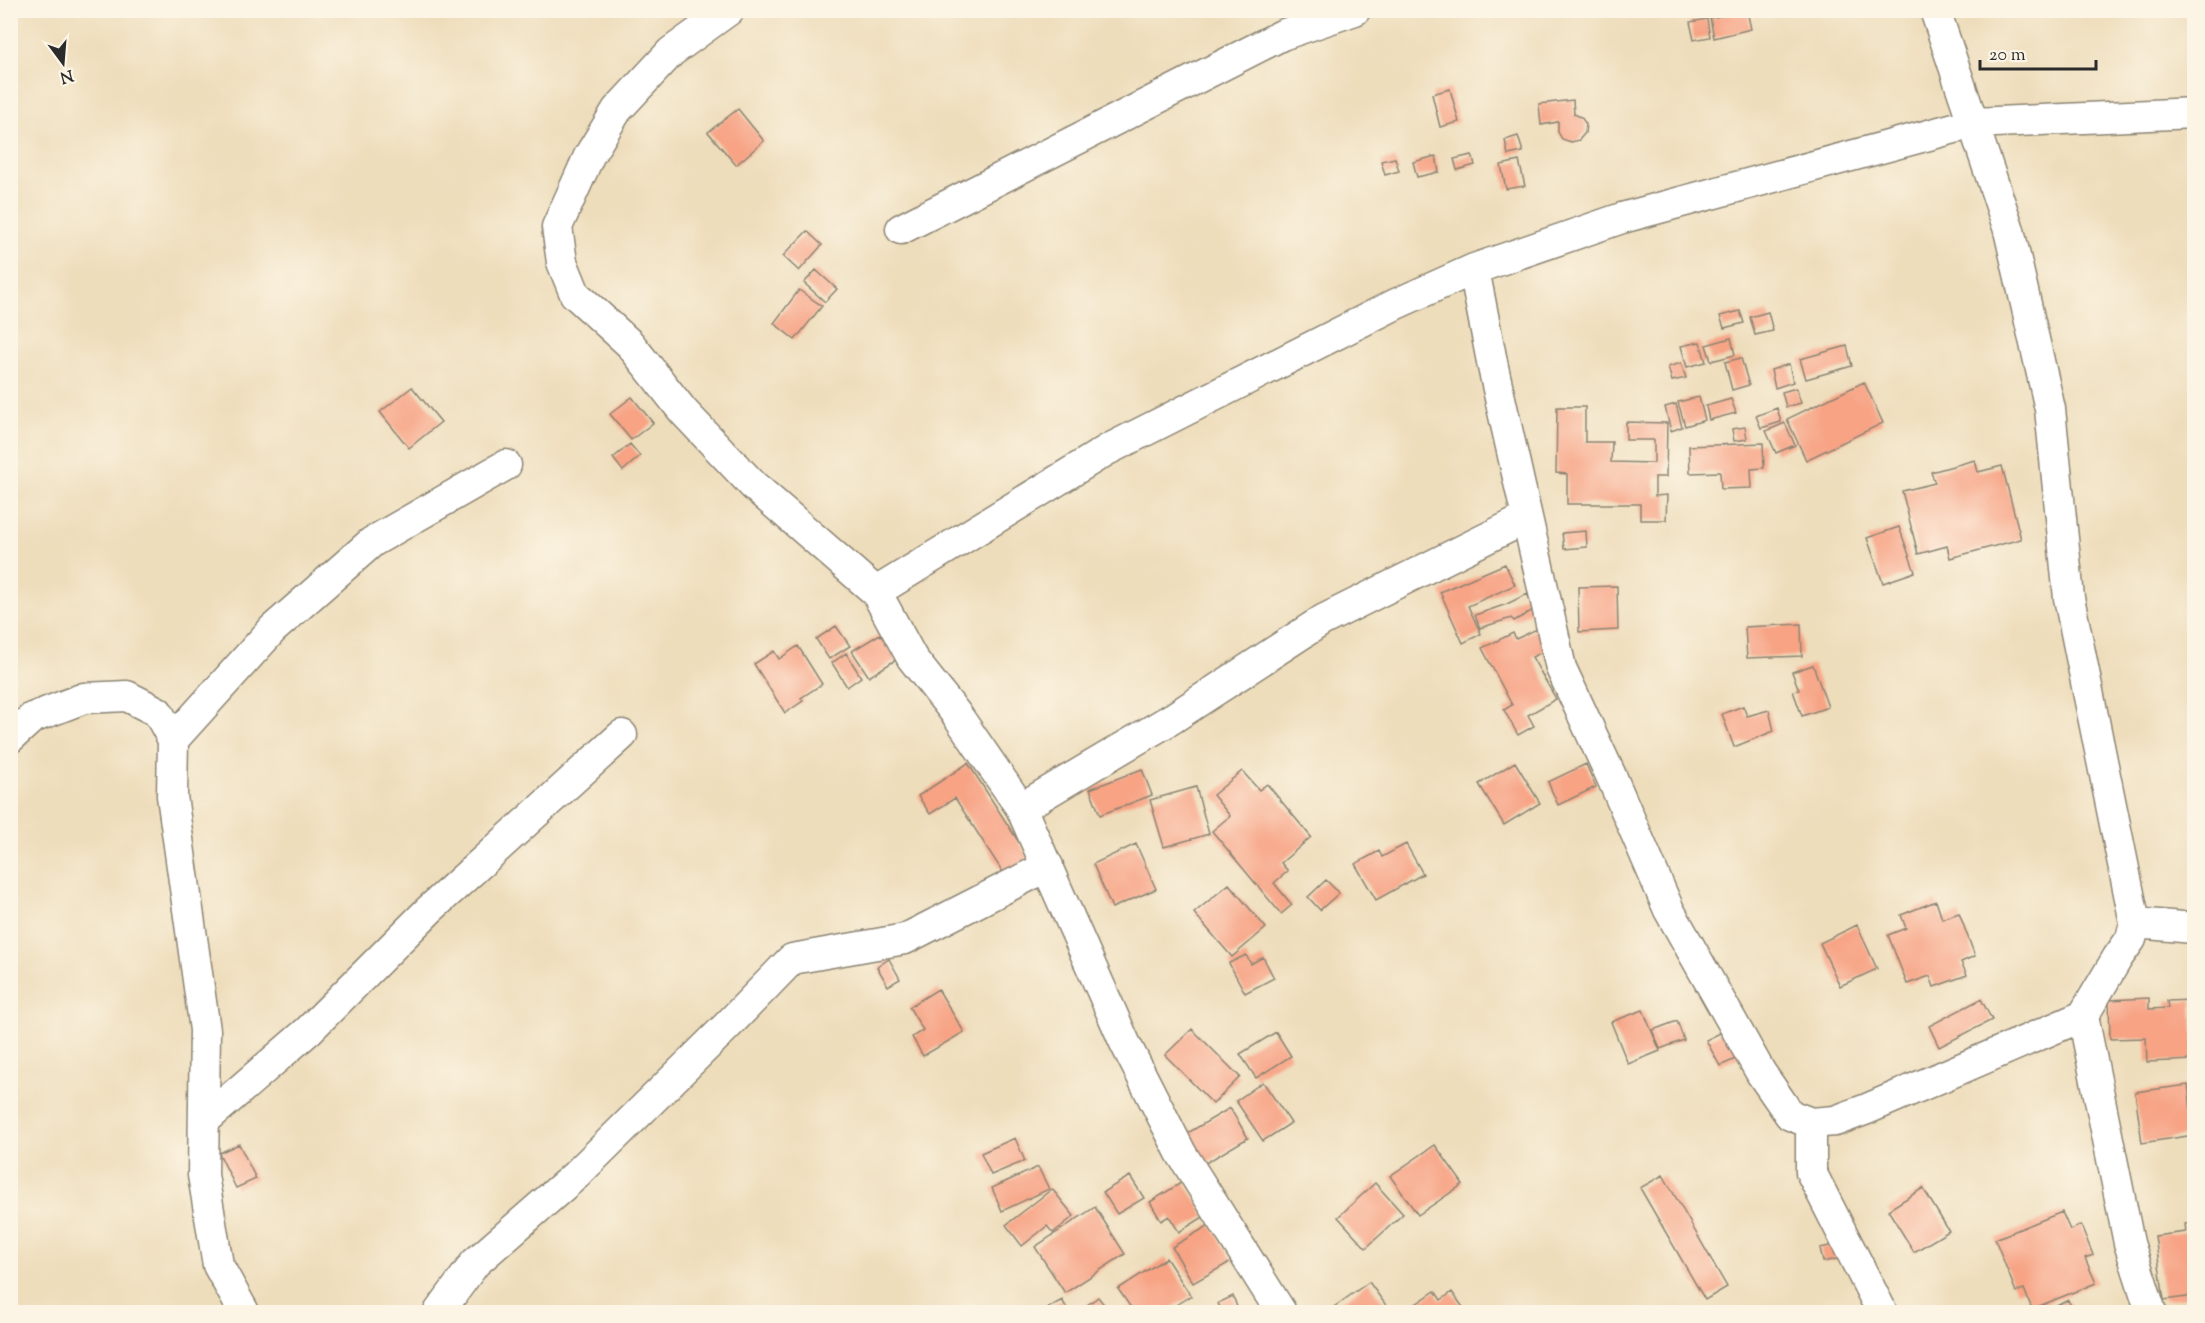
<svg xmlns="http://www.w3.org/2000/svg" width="2205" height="1323" viewBox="0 0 2205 1323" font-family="'Sorts Mill Goudy',serif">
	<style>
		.building { fill: #f7a384 }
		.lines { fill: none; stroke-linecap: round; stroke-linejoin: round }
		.street-casing { stroke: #8c8473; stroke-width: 33 }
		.street { stroke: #fff; stroke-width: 30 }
	</style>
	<rect width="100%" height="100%" fill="#fcf5e5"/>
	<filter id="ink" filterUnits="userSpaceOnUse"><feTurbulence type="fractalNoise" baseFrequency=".0167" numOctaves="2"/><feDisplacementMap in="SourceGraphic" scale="12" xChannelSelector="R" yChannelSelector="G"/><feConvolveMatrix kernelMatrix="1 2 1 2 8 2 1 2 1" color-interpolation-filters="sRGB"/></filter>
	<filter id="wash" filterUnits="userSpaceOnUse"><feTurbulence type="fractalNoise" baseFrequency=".008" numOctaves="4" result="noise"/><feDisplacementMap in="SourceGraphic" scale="24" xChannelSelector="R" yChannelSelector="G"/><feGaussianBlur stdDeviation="1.35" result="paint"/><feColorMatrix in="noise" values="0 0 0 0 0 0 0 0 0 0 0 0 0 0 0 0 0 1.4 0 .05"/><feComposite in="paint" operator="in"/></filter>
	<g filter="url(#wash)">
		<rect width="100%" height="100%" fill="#edb"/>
		<g id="blocks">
			<path class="building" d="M 1747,11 L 1751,29 L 1714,38 L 1710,18 Z
				M 1707,19 L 1710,37 L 1694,40 L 1690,22 Z
				M 1450,89 L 1459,122 L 1440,127 L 1432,94 Z
				M 1573,100 L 1574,114 L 1581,117 L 1586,124 L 1585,133 L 1579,140 L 1571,142 L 1562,139 L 1558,132 L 1558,122 L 1541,125 L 1539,104 Z
				M 738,109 L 764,141 L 736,165 L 708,132 Z
				M 1518,136 L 1523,152 L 1508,155 L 1505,140 Z
				M 1472,155 L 1475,165 L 1457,170 L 1454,159 Z
				M 1436,156 L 1439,172 L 1417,177 L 1413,162 Z
				M 1395,158 L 1399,171 L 1385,175 L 1381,161 Z
				M 1519,161 L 1525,186 L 1506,189 L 1501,165 Z
				M 807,231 L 822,245 L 799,271 L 783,256 Z
				M 816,270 L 837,289 L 825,302 L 804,283 Z
				M 799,290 L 822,306 L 795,340 L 774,323 Z
				M 1740,311 L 1744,323 L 1724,328 L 1720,316 Z
				M 1768,312 L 1773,331 L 1755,335 L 1750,317 Z
				M 1731,338 L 1735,355 L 1711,361 L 1706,345 Z
				M 1700,342 L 1706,362 L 1687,367 L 1681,346 Z
				M 1847,346 L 1852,366 L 1806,379 L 1800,359 Z
				M 1741,358 L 1749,385 L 1732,390 L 1725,362 Z
				M 1681,363 L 1686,378 L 1672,381 L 1668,367 Z
				M 1789,364 L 1793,382 L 1775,388 L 1771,370 Z
				M 1864,382 L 1883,423 L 1806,460 L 1787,419 Z
				M 412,387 L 441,422 L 409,448 L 380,412 Z
				M 1796,388 L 1801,403 L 1786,407 L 1782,392 Z
				M 632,397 L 653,423 L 631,440 L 610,414 Z
				M 1699,397 L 1705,420 L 1685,426 L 1678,402 Z
				M 1731,399 L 1736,413 L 1709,420 L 1706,406 Z
				M 1676,404 L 1682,427 L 1671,431 L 1665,407 Z
				M 1557,407 L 1585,407 L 1585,442 L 1612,442 L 1611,462 L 1654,463 L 1654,440 L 1626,440 L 1626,422 L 1667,423 L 1666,477 L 1655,477 L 1655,496 L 1667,495 L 1666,520 L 1640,520 L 1640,504 L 1567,504 L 1567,474 L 1556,473 Z
				M 1777,408 L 1781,422 L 1761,428 L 1756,416 Z
				M 1785,423 L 1795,445 L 1776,453 L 1766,431 Z
				M 1745,427 L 1747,439 L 1734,441 L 1732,429 Z
				M 1763,443 L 1764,468 L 1751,469 L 1752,488 L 1721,489 L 1720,472 L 1690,473 L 1689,446 Z
				M 630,444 L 640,456 L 623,471 L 613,458 Z
				M 1975,460 L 1978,472 L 2002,466 L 2021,539 L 1950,558 L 1947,546 L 1918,554 L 1902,491 L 1935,483 L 1931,472 Z
				M 1899,527 L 1915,572 L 1883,583 L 1867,538 Z
				M 1586,531 L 1587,547 L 1564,549 L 1562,533 Z
				M 1505,564 L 1515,585 L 1468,606 L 1481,634 L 1463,643 L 1440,592 Z
				M 1617,586 L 1618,630 L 1579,632 L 1578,587 Z
				M 1527,594 L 1535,609 L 1514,621 L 1511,618 L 1480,628 L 1475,615 L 1507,604 Z
				M 1801,624 L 1802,656 L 1747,658 L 1745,627 Z
				M 836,626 L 850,646 L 829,659 L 816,639 Z
				M 1541,627 L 1551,648 L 1532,657 L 1556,699 L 1528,715 L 1534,726 L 1518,735 L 1504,710 L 1512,705 L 1482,648 L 1513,633 L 1516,639 Z
				M 880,634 L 897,659 L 869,677 L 852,651 Z
				M 798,646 L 822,684 L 801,698 L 803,701 L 785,713 L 754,664 L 774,651 L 779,659 Z
				M 846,653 L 861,677 L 847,687 L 832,663 Z
				M 1813,665 L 1828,707 L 1802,716 L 1793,691 L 1799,690 L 1792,672 Z
				M 1743,706 L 1747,716 L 1769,710 L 1774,731 L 1734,747 L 1722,714 Z
				M 1515,762 L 1540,803 L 1504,825 L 1479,784 Z
				M 968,763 L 1029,858 L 1004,874 L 955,798 L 930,814 L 918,796 Z
				M 1586,764 L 1596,787 L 1558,805 L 1548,782 Z
				M 1142,769 L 1152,795 L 1100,815 L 1090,789 Z
				M 1242,771 L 1259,790 L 1267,784 L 1311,837 L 1281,863 L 1288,871 L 1274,883 L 1292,905 L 1281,914 L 1212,831 L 1230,816 L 1213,795 Z
				M 1196,787 L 1209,834 L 1164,847 L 1150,800 Z
				M 1136,844 L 1156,889 L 1112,908 L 1093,864 Z
				M 1406,844 L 1423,874 L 1376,900 L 1355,864 L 1379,851 L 1382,857 Z
				M 1326,880 L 1339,893 L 1320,910 L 1308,897 Z
				M 1229,884 L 1266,928 L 1232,957 L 1194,913 Z
				M 1936,901 L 1942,919 L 1959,913 L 1975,956 L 1961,962 L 1967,975 L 1934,987 L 1930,976 L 1907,984 L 1888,935 L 1906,928 L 1901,915 Z
				M 1857,925 L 1877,969 L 1840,986 L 1820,943 Z
				M 1246,955 L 1251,964 L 1263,957 L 1274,978 L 1245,993 L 1229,963 Z
				M 889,959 L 900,979 L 888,986 L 877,967 Z
				M 938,989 L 964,1032 L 923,1056 L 912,1037 L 923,1030 L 909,1007 Z
				M 2149,998 L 2149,1009 L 2168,1008 L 2167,1001 L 2192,1000 L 2194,1060 L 2147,1062 L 2146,1038 L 2110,1039 L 2109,1000 Z
				M 1981,999 L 1992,1020 L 1939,1047 L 1929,1026 Z
				M 1643,1010 L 1660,1051 L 1628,1064 L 1611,1022 Z
				M 1677,1021 L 1684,1040 L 1660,1049 L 1653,1030 Z
				M 1192,1029 L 1240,1077 L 1213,1104 L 1165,1055 Z
				M 1728,1029 L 1742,1056 L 1720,1066 L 1706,1040 Z
				M 1276,1032 L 1291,1056 L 1256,1078 L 1240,1054 Z
				M 1263,1082 L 1291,1123 L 1263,1141 L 1236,1101 Z
				M 2188,1085 L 2194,1135 L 2142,1143 L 2135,1092 Z
				M 1230,1108 L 1248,1138 L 1204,1164 L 1186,1134 Z
				M 1015,1138 L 1025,1161 L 991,1175 L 981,1153 Z
				M 239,1144 L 256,1179 L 236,1188 L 219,1153 Z
				M 1435,1145 L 1463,1184 L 1418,1215 L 1390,1176 Z
				M 1038,1167 L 1049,1189 L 1002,1211 L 992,1188 Z
				M 1663,1175 L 1727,1287 L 1705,1300 L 1640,1188 Z
				M 1130,1176 L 1144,1198 L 1117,1214 L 1103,1192 Z
				M 1184,1181 L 1205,1216 L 1179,1232 L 1169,1216 L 1161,1221 L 1150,1202 Z
				M 1375,1183 L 1403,1214 L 1366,1248 L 1338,1217 Z
				M 1923,1188 L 1949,1231 L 1914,1252 L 1888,1210 Z
				M 1052,1189 L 1074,1216 L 1053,1233 L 1047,1226 L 1022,1246 L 1006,1225 Z
				M 1095,1207 L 1125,1254 L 1065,1293 L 1035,1247 Z
				M 2062,1212 L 2070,1230 L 2081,1225 L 2093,1255 L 2085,1258 L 2096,1283 L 2032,1309 L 2024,1289 L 2016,1292 L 1995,1239 Z
				M 2194,1222 L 2194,1296 L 2164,1300 L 2155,1236 L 2186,1232 L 2185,1224 Z
				M 1211,1224 L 1232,1261 L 1193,1283 L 1172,1247 Z
				M 1843,1243 L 1846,1257 L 1823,1262 L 1820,1248 Z
				M 1166,1258 L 1191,1296 L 1165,1312 L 1134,1312 L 1118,1289 Z
				M 1369,1282 L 1388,1308 L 1382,1312 L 1327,1312 Z
				M 1435,1291 L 1441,1300 L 1452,1292 L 1465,1310 L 1461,1312 L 1404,1312 Z
				M 1233,1296 L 1237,1307 L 1222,1312 L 1218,1303 Z
				M 1098,1297 L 1110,1312 L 1078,1312 Z
				M 1062,1300 L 1069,1312 L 1051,1312 L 1048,1308 Z
				M 2068,1300 L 2074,1312 L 2045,1312 Z"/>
		</g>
	</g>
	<g filter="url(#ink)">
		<use href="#blocks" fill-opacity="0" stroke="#8c8473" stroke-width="1.5"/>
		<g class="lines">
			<g class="street-casing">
				<path id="street" d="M 729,10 L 671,52 L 617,110 L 589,156 L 557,227 L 562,262 L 575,294 L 630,344 L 683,411 L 753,485 L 876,592 L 912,658 L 957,715 L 1021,808 L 1125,1043 L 1181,1153 L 1281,1312
					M 1935,10 L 2009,230 L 2050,409 L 2069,598 L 2135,923 L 2131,939 L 2118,957 L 2083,1016 L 2129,1243 L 2151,1312
					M 901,229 L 1282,35 L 1355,10
					M 1474,269 L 1493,367 L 1561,668 L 1612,778 L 1669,910 L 1761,1073 L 1790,1115 L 1811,1123 L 1835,1121 L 1867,1109 L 2083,1016
					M 876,592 L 1107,450 L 1396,304 L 1474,269 L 1622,218 L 1973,123 L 2194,113
					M 10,738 L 32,718 L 84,698 L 127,696 L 158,712 L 173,740 L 172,796 L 205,1030 L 203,1175 L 218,1265 L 244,1312
					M 173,740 L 273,629 L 372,542 L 506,465
					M 1021,808 L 1173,718 L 1323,620 L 1527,518
					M 2135,923 L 2194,928
					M 204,1121 L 308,1031 L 429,910 L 622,735
					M 1811,1123 L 1811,1172 L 1882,1312
					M 439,1312 L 475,1263 L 576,1175 L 727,1026 L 792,959 L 905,939 L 1048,866"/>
			</g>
			<use href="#street" class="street"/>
		</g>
	</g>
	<rect width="2205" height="1323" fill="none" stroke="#fcf5e5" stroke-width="36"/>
	<g transform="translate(63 63) rotate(164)" stroke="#fcf5e5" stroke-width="4.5" paint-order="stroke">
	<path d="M0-4.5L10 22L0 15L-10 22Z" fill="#2b2b2b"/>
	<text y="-9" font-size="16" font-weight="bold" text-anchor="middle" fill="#2b2b2b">N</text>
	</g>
	<path d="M1980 60v9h116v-9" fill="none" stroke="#2b2b2b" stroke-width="3"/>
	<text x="1989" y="60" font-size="18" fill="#2b2b2b" stroke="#fcf5e5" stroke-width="4.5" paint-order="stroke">20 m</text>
</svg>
